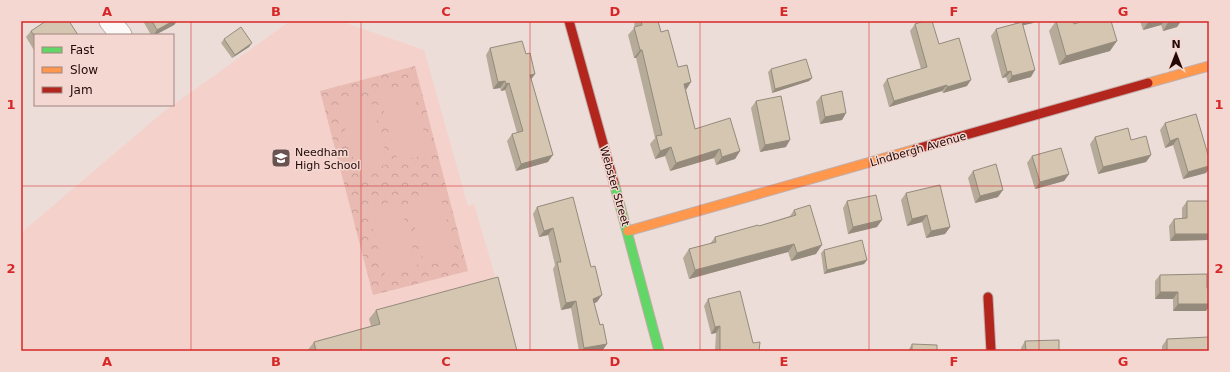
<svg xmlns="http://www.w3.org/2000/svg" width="1230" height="372" viewBox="0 0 1230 372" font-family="'DejaVu Sans',sans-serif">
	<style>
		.built { fill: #f4d1cb }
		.park { fill: url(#park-crowns) }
		.pitch { fill: #e8bab2 }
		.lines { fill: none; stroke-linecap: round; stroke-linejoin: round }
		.street-casing { stroke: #c2aeaa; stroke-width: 23 }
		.fast-casing { stroke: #c2aeaa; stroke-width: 11 }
		.slow-casing { stroke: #c2aeaa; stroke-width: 11 }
		.jam-casing { stroke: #c2aeaa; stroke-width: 11 }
		.street { stroke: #fcfaf9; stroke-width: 21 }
		.fast { stroke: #63d668; stroke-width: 9 }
		.slow { stroke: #ff974d; stroke-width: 9 }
		.jam { stroke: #b3261e; stroke-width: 9 }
		.wall { fill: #b6aa98 }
		.shaded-wall { fill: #948b7c }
		.building { fill: #d4c6b1; stroke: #948b7c }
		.grid { fill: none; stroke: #d62828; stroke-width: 1; stroke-opacity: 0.55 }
		.labels { text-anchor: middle; stroke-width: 3; stroke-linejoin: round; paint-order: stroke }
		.street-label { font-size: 11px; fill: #220906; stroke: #f5d7d1 }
		.poi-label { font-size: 11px; fill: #220906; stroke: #f5d7d1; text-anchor: start }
		.neatline { fill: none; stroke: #d62828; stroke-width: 1.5 }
		.grid-label { font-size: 13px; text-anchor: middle; font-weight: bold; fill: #d62828 }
	</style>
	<defs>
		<pattern id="park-crowns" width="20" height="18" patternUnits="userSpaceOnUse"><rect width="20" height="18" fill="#e8bab2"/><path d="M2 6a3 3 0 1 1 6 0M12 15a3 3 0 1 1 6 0" fill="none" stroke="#c79f98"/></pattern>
	</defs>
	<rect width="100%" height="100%" fill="#edddd9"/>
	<path class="built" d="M 290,21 L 340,21 L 424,50 L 468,206 L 474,204 L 517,351 L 21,351 L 21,233 L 162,113 Z"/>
	<path class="park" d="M 415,66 L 468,271 L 373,295 L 320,91 Z"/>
	<path class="pitch" d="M 411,85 L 430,153 L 398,162 L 379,94 Z
		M 370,96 L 389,164 L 357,173 L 339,105 Z
		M 439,190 L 457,258 L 425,266 L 407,198 Z
		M 399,200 L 418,268 L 386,277 L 367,208 Z"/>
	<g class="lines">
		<g class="street-casing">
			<path id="street" d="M 110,21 L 121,35"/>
		</g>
		<g class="fast-casing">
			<path id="fast" d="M 614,183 L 659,351"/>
		</g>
		<g class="slow-casing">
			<path id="slow" d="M 1148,83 L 1209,66
				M 628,231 L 916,149"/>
		</g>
		<g class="jam-casing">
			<path id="jam" d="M 569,21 L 614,183
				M 916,149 L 1148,83
				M 988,297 L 991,351"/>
		</g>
		<use href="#street" class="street"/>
		<use href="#fast" class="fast"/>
		<use href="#slow" class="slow"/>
		<use href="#jam" class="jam"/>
	</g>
	<path class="wall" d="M 143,21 L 177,21 L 174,25 L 155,35 L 151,35 Z
		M 636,21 L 658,21 L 661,32 L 678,67 L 686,90 L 695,129 L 740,151 L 735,159 L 716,165 L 714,158 L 670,171 L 665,156 L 655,159 L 650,144 L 655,138 L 636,58 L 634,58 L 628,35 L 635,27 L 634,24 Z
		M 1014,21 L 1034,21 L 1033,23 L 1023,25 L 1031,77 L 1008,83 L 1006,77 L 1002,78 L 991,36 L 996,29 L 1015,24 Z
		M 1056,21 L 1074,24 L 1110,51 L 1059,65 L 1049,31 Z
		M 1140,21 L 1181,21 L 1177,27 L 1163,31 L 1161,25 L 1143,30 Z
		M 915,24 L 939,44 L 967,86 L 943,93 L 942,91 L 889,107 L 883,85 L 887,79 L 921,69 L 910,31 Z
		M 31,31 L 35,35 L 35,52 L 26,37 Z
		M 224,39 L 249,47 L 232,58 L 221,43 Z
		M 490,48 L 526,54 L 535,74 L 531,79 L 548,162 L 516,171 L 507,141 L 512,134 L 517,133 L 505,90 L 501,91 L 500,88 L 493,89 L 486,55 Z
		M 771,69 L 812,78 L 809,81 L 772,93 L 768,72 Z
		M 821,96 L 846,113 L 842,120 L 820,124 L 816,102 Z
		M 756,101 L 786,147 L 760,152 L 751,108 Z
		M 1196,114 L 1206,173 L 1183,179 L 1173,145 L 1165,148 L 1160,130 L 1165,123 Z
		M 1095,137 L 1151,155 L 1146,162 L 1098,174 L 1090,144 Z
		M 1032,156 L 1069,174 L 1064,181 L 1035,189 L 1027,163 Z
		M 973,171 L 998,197 L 975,203 L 968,178 Z
		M 906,193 L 950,227 L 945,234 L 926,238 L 922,222 L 907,226 L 901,200 Z
		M 573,197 L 597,302 L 594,303 L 600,325 L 607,344 L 602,351 L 579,351 L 571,308 L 561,310 L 553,269 L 555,265 L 548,235 L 539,237 L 533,214 L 537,207 Z
		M 847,201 L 877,227 L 848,234 L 843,208 Z
		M 1187,201 L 1209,201 L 1209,239 L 1208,240 L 1170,241 L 1169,226 L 1174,219 L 1182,219 L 1182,208 Z
		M 794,210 L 816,254 L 791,261 L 788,252 L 689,279 L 683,258 L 689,249 L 710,244 L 715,237 L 759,226 L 790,216 Z
		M 824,250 L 867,260 L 864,264 L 824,274 L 821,253 Z
		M 1160,275 L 1209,288 L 1209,306 L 1206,311 L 1173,311 L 1173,299 L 1155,299 L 1155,281 Z
		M 708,299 L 753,343 L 759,351 L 715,351 L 716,333 L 711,334 L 704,306 Z
		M 376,310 L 517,351 L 307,351 L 314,342 L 371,326 L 369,319 Z
		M 1167,339 L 1209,351 L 1162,351 L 1162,346 Z
		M 1025,341 L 1059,351 L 1021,351 L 1021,348 Z
		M 912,344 L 937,351 L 908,351 Z"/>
	<path class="shaded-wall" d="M 173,21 L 177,21 L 174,25 L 155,35 L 154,35 L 157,30 Z
		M 1028,21 L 1034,21 L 1033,23 L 1016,27 L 1018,24 Z
		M 1149,21 L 1164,21 L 1161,25 L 1143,30 Z
		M 1169,21 L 1181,21 L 1177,27 L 1163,31 Z
		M 1117,41 L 1110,51 L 1059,65 L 1066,56 Z
		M 252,43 L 249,47 L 232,58 L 235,55 Z
		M 640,50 L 642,50 L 636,58 L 634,58 Z
		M 1035,70 L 1031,77 L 1008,83 L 1012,76 Z
		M 1011,71 L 1006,77 L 1002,78 L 1007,72 Z
		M 535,74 L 530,81 L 530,75 Z
		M 812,78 L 809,81 L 772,93 L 775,89 Z
		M 971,80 L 967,86 L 943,93 L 947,87 Z
		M 505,81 L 500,88 L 493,89 L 498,82 Z
		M 691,82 L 686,90 L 684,84 Z
		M 509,83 L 505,90 L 501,91 L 506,84 Z
		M 947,85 L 942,91 L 889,107 L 894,101 Z
		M 846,113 L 842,120 L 820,124 L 825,117 Z
		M 1178,138 L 1173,145 L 1165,148 L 1170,141 Z
		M 790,140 L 786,147 L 760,152 L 765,145 Z
		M 671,147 L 665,156 L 655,159 L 660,151 Z
		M 720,149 L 714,158 L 670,171 L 676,163 Z
		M 740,151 L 735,159 L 716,165 L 722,157 Z
		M 553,155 L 548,162 L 516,171 L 521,164 Z
		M 1151,155 L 1146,162 L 1098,174 L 1103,167 Z
		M 1209,166 L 1209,169 L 1206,173 L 1183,179 L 1188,172 Z
		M 1069,174 L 1064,181 L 1035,189 L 1040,182 Z
		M 1003,190 L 998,197 L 975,203 L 980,196 Z
		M 927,215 L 922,222 L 907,226 L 912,219 Z
		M 882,220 L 877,227 L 848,234 L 853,227 Z
		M 950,227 L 945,234 L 926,238 L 931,231 Z
		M 553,228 L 548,235 L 539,237 L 544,231 Z
		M 1175,234 L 1209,234 L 1209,239 L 1208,240 L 1170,241 Z
		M 794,244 L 788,252 L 689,279 L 695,270 Z
		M 822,245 L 816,254 L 791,261 L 797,253 Z
		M 867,260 L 864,264 L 824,274 L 827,270 Z
		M 1160,292 L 1178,292 L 1173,299 L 1155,299 Z
		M 602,295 L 597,302 L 588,306 L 593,299 Z
		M 576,301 L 571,308 L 561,310 L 566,303 Z
		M 1178,304 L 1209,304 L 1209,306 L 1206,311 L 1173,311 Z
		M 720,326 L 716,333 L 711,334 L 715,327 Z
		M 607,344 L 602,351 L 582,351 L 584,348 Z"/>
	<path class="building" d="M 46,21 L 69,21 L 78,35 L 35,35 L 35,37 L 31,31 Z
		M 152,21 L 173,21 L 157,30 Z
		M 641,21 L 658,21 L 661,32 L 668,30 L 678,67 L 687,65 L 691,82 L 684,84 L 695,129 L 730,118 L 740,151 L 722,157 L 720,149 L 676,163 L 671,147 L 660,151 L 656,136 L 662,135 L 642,50 L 640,50 L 634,27 L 642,25 Z
		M 924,21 L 932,21 L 939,44 L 959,38 L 971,80 L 947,87 L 947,85 L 894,101 L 887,79 L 927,67 L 915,24 Z
		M 1018,21 L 1028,21 L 1018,23 Z
		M 1056,21 L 1073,21 L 1074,24 L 1083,21 L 1111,21 L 1117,41 L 1066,56 Z
		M 1022,22 L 1035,70 L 1012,76 L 1011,71 L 1007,72 L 996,29 Z
		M 241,27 L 252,43 L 235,55 L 224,39 Z
		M 522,41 L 526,54 L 530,53 L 535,74 L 530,75 L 553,155 L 521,164 L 512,134 L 523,131 L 509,83 L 506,84 L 505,81 L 498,82 L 490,48 Z
		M 806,59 L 812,78 L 775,89 L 771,69 Z
		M 842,91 L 846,113 L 825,117 L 821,96 Z
		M 781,96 L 790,140 L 765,145 L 756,101 Z
		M 1196,114 L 1209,158 L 1209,166 L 1188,172 L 1178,138 L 1170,141 L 1165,123 Z
		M 1128,128 L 1131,140 L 1146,136 L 1151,155 L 1103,167 L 1095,137 Z
		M 1061,148 L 1069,174 L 1040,182 L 1032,156 Z
		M 996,164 L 1003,190 L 980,196 L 973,171 Z
		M 940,185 L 950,227 L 931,231 L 927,215 L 912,219 L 906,193 Z
		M 876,195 L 882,220 L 853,227 L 847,201 Z
		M 573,197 L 591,267 L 595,266 L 602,295 L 593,299 L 600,325 L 603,324 L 607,344 L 584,348 L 576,301 L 566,303 L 557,262 L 561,262 L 553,228 L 544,231 L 537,207 Z
		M 1187,201 L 1209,201 L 1209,234 L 1175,234 L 1174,219 L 1187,218 Z
		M 810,205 L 822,245 L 797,253 L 794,244 L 695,270 L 689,249 L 716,242 L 715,237 L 758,225 L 759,226 L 796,215 L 794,210 Z
		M 862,240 L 867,260 L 827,270 L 824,250 Z
		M 1207,274 L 1207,288 L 1209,288 L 1209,304 L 1178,304 L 1178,292 L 1160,292 L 1160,275 Z
		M 498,277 L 517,351 L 316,351 L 314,342 L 380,324 L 376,310 Z
		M 740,291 L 753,343 L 760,342 L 759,351 L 720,351 L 720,326 L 715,327 L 708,299 Z
		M 1209,337 L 1209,351 L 1167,351 L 1167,339 Z
		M 1059,340 L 1059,351 L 1026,351 L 1025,341 Z
		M 912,344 L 937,345 L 937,351 L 912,351 Z"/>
	<path class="grid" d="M 191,21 L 191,351M 361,21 L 361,351M 530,21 L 530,351M 700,21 L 700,351M 869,21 L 869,351M 1039,21 L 1039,351M 21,186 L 1209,186"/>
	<defs>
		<g id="school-square" transform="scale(1)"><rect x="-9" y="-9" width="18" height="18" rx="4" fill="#695350" stroke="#f5d7d1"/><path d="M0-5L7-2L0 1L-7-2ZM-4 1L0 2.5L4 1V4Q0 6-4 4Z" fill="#fff"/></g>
	</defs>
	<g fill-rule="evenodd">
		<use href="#school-square" x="281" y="158"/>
	</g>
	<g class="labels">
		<g class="street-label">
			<text transform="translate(918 149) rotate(-16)" y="4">Lindbergh Avenue</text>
			<text transform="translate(615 186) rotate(74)" y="4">Webster Street</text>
		</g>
		<g class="poi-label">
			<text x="295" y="156">Needham<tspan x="295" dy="13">High School</tspan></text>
		</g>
	</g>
	<rect width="1230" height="372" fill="none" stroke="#f5d7d1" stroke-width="44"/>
	<rect x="34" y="34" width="140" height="72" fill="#f5d7d1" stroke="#a18580"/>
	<rect x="42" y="47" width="20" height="6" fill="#63d668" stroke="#a18580"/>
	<text x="70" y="54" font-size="12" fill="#220906">Fast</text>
	<rect x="42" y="67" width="20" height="6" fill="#ff974d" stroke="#a18580"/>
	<text x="70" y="74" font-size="12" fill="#220906">Slow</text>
	<rect x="42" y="87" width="20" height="6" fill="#b3261e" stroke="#a18580"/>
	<text x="70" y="94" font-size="12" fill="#220906">Jam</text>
	<g transform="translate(1176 54)" stroke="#f5d7d1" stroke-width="3" paint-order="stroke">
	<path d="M0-3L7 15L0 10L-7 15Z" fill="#220906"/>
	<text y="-6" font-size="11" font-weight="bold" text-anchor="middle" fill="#220906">N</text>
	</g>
	<rect x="22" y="22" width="1186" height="328" class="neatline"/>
	<g class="grid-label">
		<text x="107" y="16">A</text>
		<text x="276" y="16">B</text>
		<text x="446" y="16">C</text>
		<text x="615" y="16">D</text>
		<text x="784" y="16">E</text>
		<text x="954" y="16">F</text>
		<text x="1123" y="16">G</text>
		<text x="11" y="109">1</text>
		<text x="1219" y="109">1</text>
		<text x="11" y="273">2</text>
		<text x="1219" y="273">2</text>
		<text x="107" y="366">A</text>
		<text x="276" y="366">B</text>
		<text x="446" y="366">C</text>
		<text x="615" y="366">D</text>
		<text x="784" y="366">E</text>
		<text x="954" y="366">F</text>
		<text x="1123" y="366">G</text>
	</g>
</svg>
